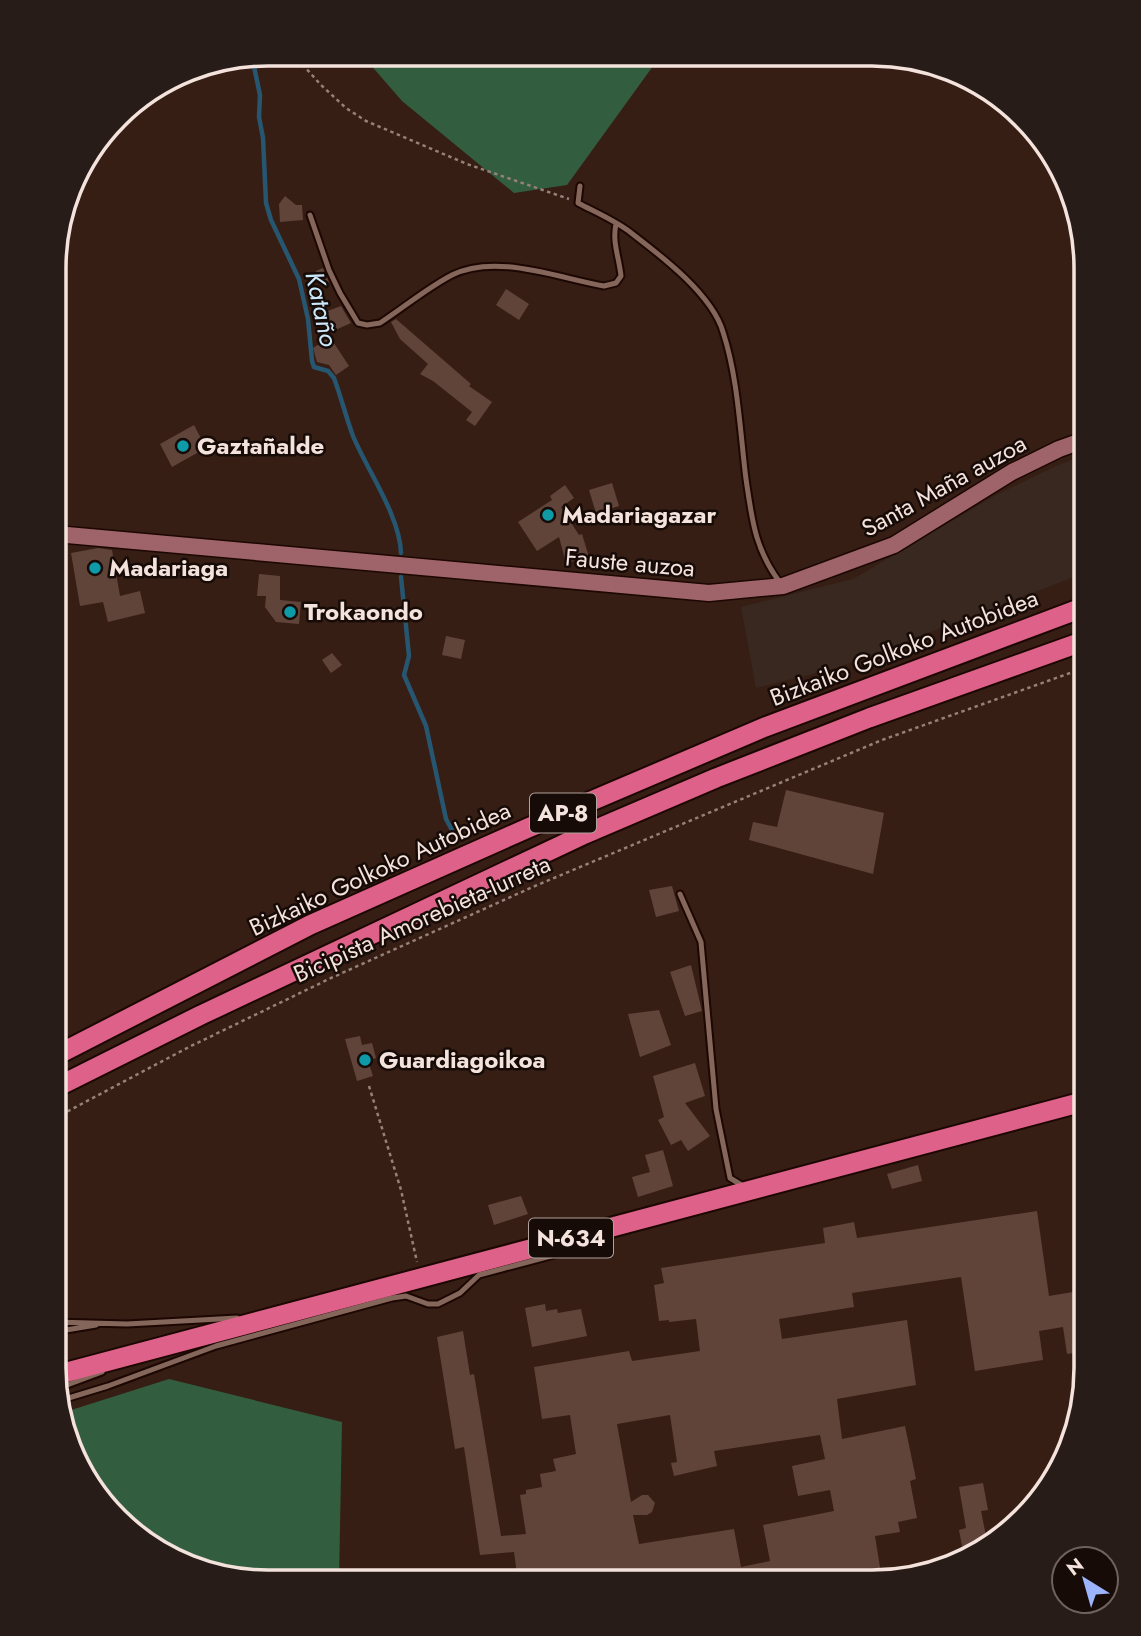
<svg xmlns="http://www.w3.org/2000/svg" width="1141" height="1636" viewBox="0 0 1141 1636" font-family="Jost,sans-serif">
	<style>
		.industrial { fill: #39281f }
		.forest { fill: #335d3f }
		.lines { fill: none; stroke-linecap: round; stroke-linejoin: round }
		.stream { stroke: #275671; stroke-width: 4.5 }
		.building { fill: #60443a; fill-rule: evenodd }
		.lane-casing { stroke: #1c0702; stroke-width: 9 }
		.secondary-casing { stroke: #1c0702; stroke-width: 19 }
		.highway-casing { stroke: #1c0702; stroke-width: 23 }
		.path { stroke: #968179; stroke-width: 2.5; stroke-dasharray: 3.5 3.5; stroke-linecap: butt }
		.lane { stroke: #84665b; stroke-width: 5 }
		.secondary { stroke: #9f6469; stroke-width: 16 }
		.highway { stroke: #dd6189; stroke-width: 19 }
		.culture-dot { fill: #0f9aa8; stroke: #160b07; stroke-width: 2.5 }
		.labels { text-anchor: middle; stroke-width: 5; stroke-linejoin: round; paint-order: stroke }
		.shield { fill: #160b07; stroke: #b1a29c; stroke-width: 2 }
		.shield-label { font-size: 23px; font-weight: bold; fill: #f4e2dc }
		.poi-label { font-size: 24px; font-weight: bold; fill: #f4e2dc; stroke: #160b07; text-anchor: start }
		.street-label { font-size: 24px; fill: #f4e2dc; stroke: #160b07 }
		.water-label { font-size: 26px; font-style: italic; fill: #cce8fb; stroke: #160b07 }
		.rim { fill: none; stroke: #f4e2dc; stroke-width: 3.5 }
	</style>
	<rect width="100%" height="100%" fill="#361e14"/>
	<path class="industrial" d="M 1087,454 L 1087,572 L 836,668 L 756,688 L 741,607 L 853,579 L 996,495 L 1056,466 Z"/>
	<path class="forest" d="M 362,55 L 661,55 L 567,185 L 514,193 L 402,101 Z
		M 169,1379 L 342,1422 L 339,1580 L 241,1580 L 149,1545 L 76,1462 L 65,1412 Z"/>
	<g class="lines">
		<path class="stream" d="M 252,57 L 260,95 L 259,117 L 263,138 L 266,203 L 271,220 L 299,279 L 308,319 L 312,361 L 314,367 L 328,371 L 334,378 C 341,397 346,417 353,436 C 367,470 400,516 401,553
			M 401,577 L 409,656 L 404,675 L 426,726 L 446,819 L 452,830"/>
	</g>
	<path class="building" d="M 285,196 L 296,205 L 302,205 L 303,220 L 280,222 L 279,204 Z
		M 323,268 L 329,282 L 321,285 L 316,271 Z
		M 506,289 L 529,304 L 519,320 L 496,305 Z
		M 341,306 L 351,323 L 333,331 L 325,312 Z
		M 396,319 L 471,384 L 469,386 L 492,402 L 475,426 L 466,420 L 472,412 L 433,381 L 420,374 L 428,364 L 400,339 L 391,322 Z
		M 330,337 L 349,366 L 336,375 L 329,365 L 317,362 L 313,348 Z
		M 194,425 L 206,448 L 172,467 L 160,444 Z
		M 612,483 L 619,506 L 596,513 L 589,490 Z
		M 565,485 L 574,498 L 561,507 L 579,535 L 582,534 L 589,557 L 566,563 L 559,537 L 537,551 L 518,522 L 552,500 L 550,496 Z
		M 98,548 L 112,550 L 120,596 L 140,591 L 145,613 L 108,622 L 103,602 L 80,606 L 71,553 Z
		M 259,574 L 280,576 L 280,600 L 301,602 L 299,624 L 276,622 L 265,607 L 266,596 L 257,596 Z
		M 446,636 L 465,640 L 461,659 L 442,655 Z
		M 332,653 L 342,665 L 331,673 L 322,660 Z
		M 786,790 L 884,813 L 873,874 L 749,840 L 753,822 L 777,827 Z
		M 672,886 L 679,911 L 656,917 L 649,890 Z
		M 691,965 L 702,1011 L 685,1016 L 670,972 Z
		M 659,1010 L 671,1045 L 640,1057 L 628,1014 Z
		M 360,1036 L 362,1045 L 372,1043 L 376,1058 L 368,1061 L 373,1076 L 357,1081 L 345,1039 Z
		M 695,1063 L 705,1096 L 685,1103 L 710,1136 L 688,1151 L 681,1140 L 671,1145 L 658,1120 L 664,1117 L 653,1076 Z
		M 663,1150 L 673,1186 L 638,1197 L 632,1177 L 650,1172 L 645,1155 Z
		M 918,1165 L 922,1181 L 892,1189 L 887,1174 Z
		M 521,1196 L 528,1214 L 494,1225 L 488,1205 Z
		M 1037,1211 L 1049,1296 L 1073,1292 L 1081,1352 L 1067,1354 L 1063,1327 L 1039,1331 L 1043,1360 L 975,1371 L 961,1277 L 852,1293 L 854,1307 L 779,1319 L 782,1339 L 907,1320 L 916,1385 L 837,1399 L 842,1439 L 905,1426 L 916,1479 L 910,1481 L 917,1518 L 898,1522 L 900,1532 L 875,1536 L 882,1580 L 873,1582 L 518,1581 L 514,1552 L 480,1555 L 464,1447 L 455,1449 L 437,1337 L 463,1331 L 470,1375 L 474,1374 L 501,1536 L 526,1534 L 520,1495 L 526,1494 L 526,1490 L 542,1487 L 540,1474 L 556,1471 L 553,1459 L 576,1454 L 570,1415 L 542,1419 L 534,1367 L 629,1351 L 632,1361 L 700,1351 L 696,1319 L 669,1322 L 669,1320 L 659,1321 L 654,1285 L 664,1283 L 661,1268 L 825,1243 L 823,1228 L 854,1222 L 857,1238 ZM 670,1415 L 677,1462 L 671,1463 L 674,1476 L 717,1466 L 714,1451 L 820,1435 L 825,1459 L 792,1466 L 798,1496 L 830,1490 L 834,1511 L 763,1525 L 770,1561 L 741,1567 L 734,1529 L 639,1544 L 633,1515 L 647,1515 L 652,1512 L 655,1503 L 648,1495 L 642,1495 L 631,1502 L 617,1424 Z
		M 545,1304 L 546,1311 L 557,1309 L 558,1313 L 581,1309 L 587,1336 L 532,1347 L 525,1308 Z
		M 983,1483 L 988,1510 L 981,1511 L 987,1541 L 962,1546 L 959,1530 L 966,1528 L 959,1487 Z"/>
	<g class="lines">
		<g class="lane-casing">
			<path id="lane" d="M 580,186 L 578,203 C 595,212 614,220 630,232 C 660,255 712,294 723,332 C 738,378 740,431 746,479 C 752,520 755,550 781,584
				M 310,215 L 329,270 L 340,293 L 358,323 L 367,325 L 380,323 C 403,308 427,288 452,275 C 496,253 558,278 604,286 L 616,283 L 621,276 C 619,257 612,242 616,224
				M 680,894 L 701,942 L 716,1109 L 730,1178 L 743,1186
				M 54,1322 L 127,1324 L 237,1318
				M 54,1332 L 96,1325
				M 59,1388 L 102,1372
				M 62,1400 L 108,1386 L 216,1346 L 392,1298 L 406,1296 L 428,1304 L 438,1304 L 460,1293 L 479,1275 L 592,1245 L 607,1237"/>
		</g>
		<g class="secondary-casing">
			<path id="secondary" d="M 56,534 L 709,593 L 783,586 L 894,545 L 1012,472 L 1059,449 L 1087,439"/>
		</g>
		<g class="highway-casing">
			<path id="highway" d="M 55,1056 L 310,925 L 528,828 L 765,727 L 1087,606
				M 55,1088 L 201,1015 L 585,834 L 716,778 L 869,718 L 1087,640
				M 56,1375 L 1086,1101"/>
		</g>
		<path class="path" d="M 293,54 L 321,85 L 346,108 L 366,121 L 467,164 L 569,199
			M 369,1086 L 401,1190 L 417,1262
			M 55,1118 L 189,1047 L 331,978 L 535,886 L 882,740 L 1087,667"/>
		<use href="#lane" class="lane"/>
		<use href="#secondary" class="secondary"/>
		<use href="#highway" class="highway"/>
	</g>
	<g class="culture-dot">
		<circle cx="183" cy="446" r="7"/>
		<circle cx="548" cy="515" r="7"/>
		<circle cx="95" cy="568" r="7"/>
		<circle cx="290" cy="612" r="7"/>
		<circle cx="365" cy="1060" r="7"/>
	</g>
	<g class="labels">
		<g class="shield">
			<rect x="530" y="793.5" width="66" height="39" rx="5"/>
			<rect x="529" y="1218.5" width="84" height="39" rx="5"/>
		</g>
		<g class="shield-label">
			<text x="563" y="821">AP-8</text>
			<text x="571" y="1246">N-634</text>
		</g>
		<g class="poi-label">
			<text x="197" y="454">Gaztañalde</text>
			<text x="562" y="523">Madariagazar</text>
			<text x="109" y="576">Madariaga</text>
			<text x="304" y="620">Trokaondo</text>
			<text x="379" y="1068">Guardiagoikoa</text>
		</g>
		<g class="street-label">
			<text transform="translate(944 486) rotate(-29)" y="8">Santa Maña auzoa</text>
			<text transform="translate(630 563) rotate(5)" y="8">Fauste auzoa</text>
			<text transform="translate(904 648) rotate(-21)" y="8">Bizkaiko Golkoko Autobidea</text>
			<text transform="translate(380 869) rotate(-25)" y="8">Bizkaiko Golkoko Autobidea</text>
			<text transform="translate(422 919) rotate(-24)" y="8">Bicipista Amorebieta-Iurreta</text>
		</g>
		<g class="water-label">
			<text transform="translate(322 309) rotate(78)" y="9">Kataño</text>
		</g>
	</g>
	<path d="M0 0H1141V1636H0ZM268 66H872A202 202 0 0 1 1074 268V1368A202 202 0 0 1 872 1570H268A202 202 0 0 1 66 1368V268A202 202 0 0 1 268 66Z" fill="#281c18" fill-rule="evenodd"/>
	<path class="rim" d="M268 66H872A202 202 0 0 1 1074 268V1368A202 202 0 0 1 872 1570H268A202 202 0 0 1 66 1368V268A202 202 0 0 1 268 66Z"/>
	<g transform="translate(1085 1580) rotate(323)"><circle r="33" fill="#160b07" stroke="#6f615c" stroke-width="2"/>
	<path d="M0-5L12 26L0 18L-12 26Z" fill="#9cb4fd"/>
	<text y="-10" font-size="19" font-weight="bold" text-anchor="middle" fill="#f4e2dc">N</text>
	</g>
</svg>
